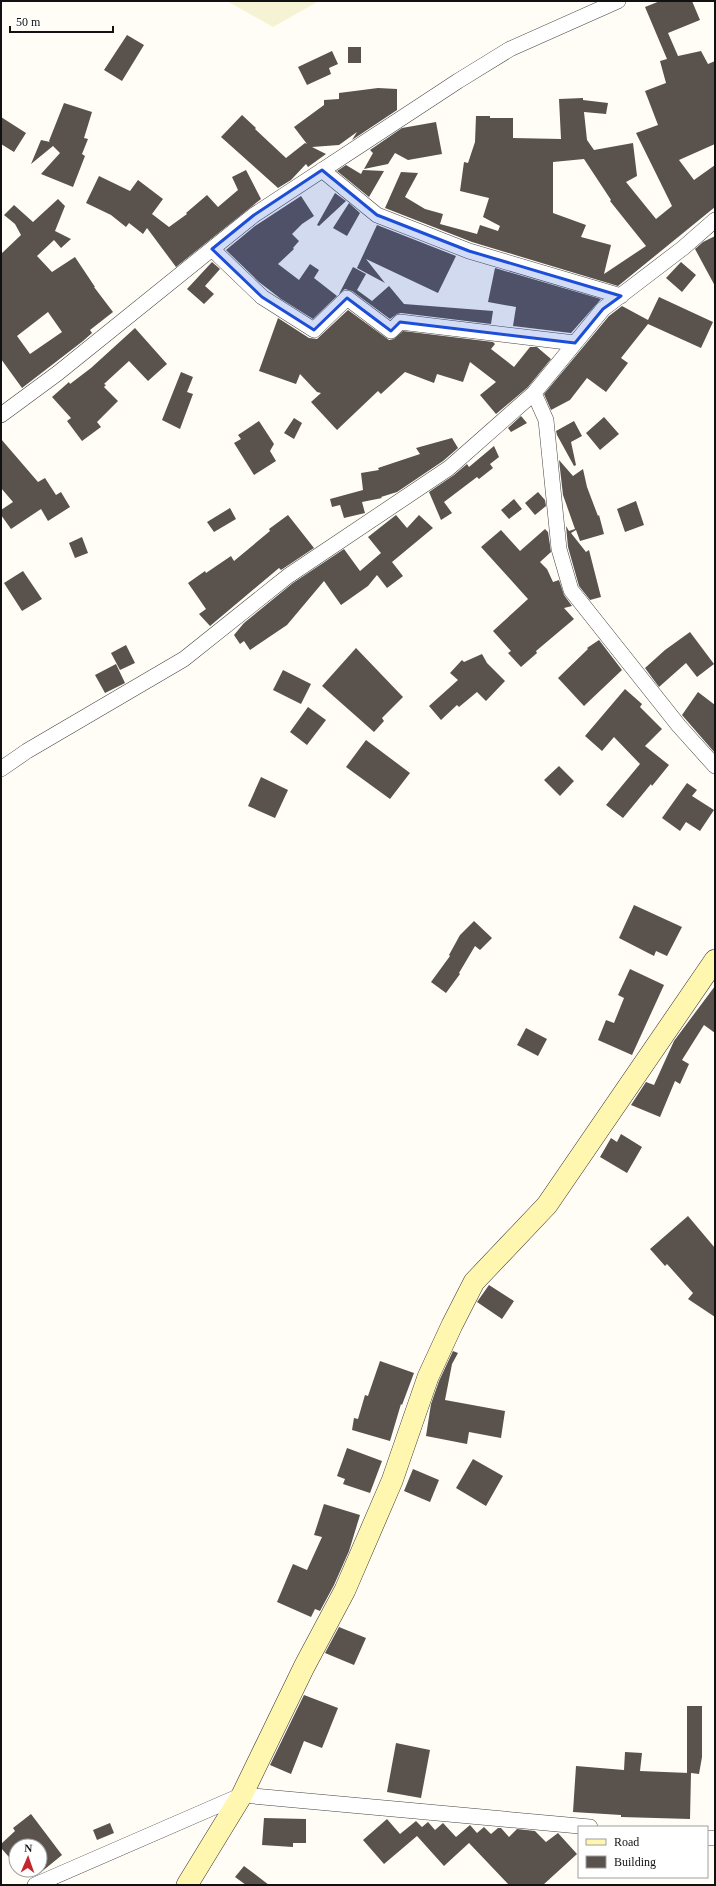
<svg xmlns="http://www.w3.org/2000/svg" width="716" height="1886" viewBox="0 0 716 1886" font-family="'Times New Roman',serif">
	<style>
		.farmland { fill: #f6f3d4 }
		.building { fill: #5a524d; fill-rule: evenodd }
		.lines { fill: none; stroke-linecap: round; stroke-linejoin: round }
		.street-casing { stroke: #444; stroke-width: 16 }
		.secondary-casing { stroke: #333; stroke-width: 22 }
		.street { stroke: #fff; stroke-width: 15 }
		.secondary { stroke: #fff6b0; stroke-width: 21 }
		.marked { fill: #1d4ed8; fill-opacity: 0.2; stroke: #1d4ed8; stroke-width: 3; stroke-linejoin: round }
	</style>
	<rect width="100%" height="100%" fill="#fffdf5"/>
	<path class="farmland" d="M 227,1 L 319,1 L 273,27 Z"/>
	<path class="building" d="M 660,1 L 692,1 L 700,20 L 668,33 L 678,56 L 701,51 L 708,64 L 715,61 L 715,144 L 679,160 L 694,180 L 715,165 L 715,207 L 618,286 L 472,242 L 385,208 L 401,172 L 418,173 L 405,197 L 425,209 L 443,214 L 440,224 L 477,234 L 480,225 L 498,231 L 500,226 L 483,217 L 489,198 L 460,191 L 464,162 L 468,163 L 475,142 L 476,116 L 490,116 L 490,118 L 513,118 L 513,138 L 561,139 L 559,99 L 583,98 L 583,100 L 608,103 L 606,114 L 584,112 L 587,140 L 594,150 L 633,143 L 637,176 L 626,182 L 656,219 L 672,206 L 636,133 L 658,125 L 645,91 L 666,83 L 660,61 L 667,59 L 645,7 ZM 584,159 L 611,200 L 610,201 L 646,246 L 604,274 L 611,245 L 581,237 L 586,225 L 553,213 L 553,162 Z
		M 127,35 L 144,45 L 122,81 L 104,70 Z
		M 348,47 L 361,47 L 361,63 L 348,63 Z
		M 332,51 L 338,64 L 329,68 L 331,74 L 307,85 L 298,67 Z
		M 378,88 L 397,89 L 397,110 L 352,140 L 357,132 L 339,145 L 312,147 L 326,154 L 308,167 L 306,164 L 291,180 L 278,188 L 221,137 L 242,115 L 256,128 L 255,129 L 286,158 L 305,143 L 307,144 L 294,127 L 324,105 L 324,100 L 339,99 L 339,93 Z
		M 64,103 L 92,112 L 84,138 L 88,139 L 82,154 L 85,156 L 73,187 L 41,174 L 60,153 L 53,146 L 31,164 L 41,140 L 50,142 L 49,141 Z
		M 1,117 L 26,133 L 14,152 L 1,144 Z
		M 436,122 L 442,154 L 408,160 L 395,153 L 388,164 L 364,169 L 373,153 L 370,150 L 402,128 Z
		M 346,165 L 361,174 L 363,170 L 384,171 L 369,197 L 337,171 Z
		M 246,170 L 261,199 L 176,267 L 147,228 L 143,234 L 129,223 L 126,227 L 111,215 L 86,203 L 99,176 L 130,191 L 138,180 L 163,199 L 152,214 L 169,227 L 187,214 L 186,213 L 207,195 L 218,207 L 238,190 L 232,177 Z
		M 335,193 L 346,201 L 319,226 L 317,225 Z
		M 301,196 L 314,216 L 302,224 L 292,234 L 299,241 L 293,248 L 294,249 L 278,264 L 299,280 L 310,264 L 319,270 L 314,278 L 337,296 L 313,319 L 281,299 L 259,282 L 226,250 L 255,226 Z
		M 58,199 L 65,206 L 55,231 L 71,239 L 61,248 L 54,240 L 37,256 L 52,272 L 75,257 L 95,287 L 94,287 L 113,312 L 90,330 L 92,333 L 83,341 L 22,388 L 1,359 L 1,254 L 21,235 L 15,224 L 4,215 L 14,205 L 33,222 ZM 48,312 L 62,332 L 30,354 L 17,336 Z
		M 349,203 L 360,213 L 347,236 L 333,228 Z
		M 377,225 L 456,256 L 438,293 L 366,259 L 385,283 L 357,268 Z
		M 715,236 L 715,286 L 695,249 L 703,242 Z
		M 212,262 L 220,269 L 205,286 L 214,294 L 204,304 L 187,289 Z
		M 681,262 L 696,275 L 682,292 L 666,278 Z
		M 353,267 L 366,274 L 357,290 L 372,301 L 389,286 L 404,304 L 493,311 L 491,324 L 401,313 L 397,314 L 390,319 L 352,291 L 345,289 L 339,294 Z
		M 495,268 L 601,299 L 571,333 L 513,326 L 516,307 L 488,302 Z
		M 659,297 L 713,322 L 701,348 L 648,324 L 621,358 L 628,363 L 606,392 L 587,378 L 570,400 L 551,410 L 544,394 L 609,316 L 622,306 L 648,320 Z
		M 348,310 L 389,340 L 394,339 L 403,331 L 493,342 L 495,344 L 491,349 L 514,367 L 530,347 L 537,347 L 551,359 L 528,387 L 496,414 L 480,395 L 496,382 L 470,362 L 463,382 L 437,374 L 434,383 L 405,372 L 381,394 L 378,391 L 337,430 L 311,402 L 321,393 L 317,392 L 300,374 L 296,384 L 259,371 L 278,318 L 309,338 L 317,339 Z
		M 135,328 L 167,364 L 148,381 L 129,361 L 104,384 L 106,385 L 104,387 L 118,401 L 97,422 L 101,427 L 82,441 L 67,421 L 71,418 L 52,397 L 69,382 L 70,384 L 91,368 Z
		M 181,372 L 193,377 L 187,392 L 193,394 L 180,429 L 162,420 Z
		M 521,416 L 527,423 L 511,432 L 508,428 Z
		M 604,417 L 619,434 L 600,450 L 586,433 Z
		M 294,418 L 302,423 L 294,439 L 284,433 Z
		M 259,421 L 274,444 L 270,451 L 276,461 L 254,475 L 234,443 L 241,439 L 238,435 Z
		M 574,421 L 582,436 L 571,442 L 576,465 L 574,466 L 557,435 L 556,431 Z
		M 452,438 L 458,448 L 443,461 L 397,492 L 381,497 L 382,498 L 362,502 L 365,513 L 344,518 L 340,505 L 332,507 L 330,499 L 363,490 L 361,473 L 379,470 L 378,468 L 420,454 L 416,448 Z
		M 1,439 L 38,482 L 45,478 L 56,495 L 61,492 L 70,507 L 48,521 L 41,509 L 11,529 L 1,515 L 1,510 L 13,502 L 1,488 Z
		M 494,446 L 499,457 L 490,464 L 493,468 L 479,479 L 477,477 L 444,502 L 452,513 L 441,520 L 429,492 L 454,475 L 467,464 L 469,467 Z
		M 559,460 L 573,476 L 583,469 L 587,487 L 598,516 L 599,515 L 604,534 L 580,541 L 576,530 L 571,533 L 586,552 L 589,550 L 601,597 L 590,600 L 579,586 L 568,547 L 566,526 L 569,531 L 575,529 L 563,495 Z
		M 538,492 L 545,500 L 546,506 L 535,515 L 525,503 Z
		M 514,499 L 522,509 L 509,519 L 501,510 Z
		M 636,501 L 644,525 L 625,532 L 617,509 Z
		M 230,508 L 236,519 L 214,532 L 207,522 Z
		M 288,515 L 314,548 L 281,570 L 279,568 L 210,626 L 199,614 L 206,609 L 188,583 L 205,571 L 206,573 L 231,556 L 234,561 L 270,531 L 269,529 Z
		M 396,515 L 407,528 L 419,515 L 433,528 L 392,562 L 403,576 L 387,588 L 377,575 L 368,586 L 341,605 L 324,581 L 287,625 L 250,650 L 244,641 L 240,644 L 234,635 L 244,623 L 293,583 L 344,549 L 360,571 L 381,553 L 368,537 Z
		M 545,529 L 548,532 L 551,552 L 540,562 L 547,569 L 553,582 L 559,580 L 564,595 L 572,606 L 564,608 L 574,619 L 536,651 L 537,653 L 521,667 L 508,653 L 511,651 L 493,631 L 528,599 L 481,547 L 501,530 L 520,551 Z
		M 82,537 L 88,553 L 75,558 L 69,543 Z
		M 23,571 L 42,599 L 22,611 L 4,583 Z
		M 690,632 L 714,664 L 697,677 L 686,663 L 659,687 L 645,668 L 665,650 Z
		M 599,640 L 622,670 L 584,706 L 558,678 L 588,649 L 587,648 Z
		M 126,645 L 135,663 L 120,670 L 111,653 Z
		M 356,648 L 403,697 L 382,718 L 384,721 L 374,732 L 322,686 Z
		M 482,654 L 487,663 L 505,681 L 486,701 L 477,692 L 459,707 L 457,705 L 441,720 L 429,706 L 458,680 L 450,673 L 462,660 L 464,662 Z
		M 116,664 L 125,683 L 105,693 L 95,675 Z
		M 283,670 L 311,684 L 301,704 L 273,690 Z
		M 625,689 L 642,704 L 640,707 L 662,729 L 645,746 L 669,765 L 652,786 L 651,784 L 623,818 L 606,805 L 640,764 L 614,737 L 602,751 L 585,736 Z
		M 698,692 L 715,705 L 715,753 L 682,715 Z
		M 308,707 L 326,720 L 307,745 L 290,732 Z
		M 366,740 L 410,773 L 390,799 L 346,767 Z
		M 559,766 L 574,781 L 560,796 L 544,780 Z
		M 261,777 L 288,790 L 275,818 L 248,806 Z
		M 687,783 L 697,790 L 692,796 L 714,810 L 700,831 L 686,822 L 680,831 L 662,818 Z
		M 634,905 L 682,927 L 667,956 L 656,951 L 654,956 L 619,938 Z
		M 474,921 L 492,938 L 480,950 L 475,946 L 459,973 L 460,974 L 446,993 L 431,982 L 450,956 L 449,955 L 460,935 Z
		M 630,969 L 664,985 L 632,1055 L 598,1040 L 606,1020 L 614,1023 L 624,998 L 618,995 Z
		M 715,986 L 715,1033 L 704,1025 L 682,1060 L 689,1064 L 680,1084 L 675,1081 L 660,1117 L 631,1105 L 646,1082 L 654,1085 L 674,1041 Z
		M 526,1028 L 547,1039 L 538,1056 L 517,1045 Z
		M 621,1134 L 642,1147 L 627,1173 L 600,1157 L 611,1138 L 617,1142 Z
		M 688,1216 L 715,1248 L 715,1317 L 688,1299 L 693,1293 L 667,1264 L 665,1266 L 650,1249 Z
		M 489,1285 L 514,1301 L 502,1319 L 477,1302 Z
		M 453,1351 L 458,1353 L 452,1364 L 445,1400 L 505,1411 L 501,1438 L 469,1432 L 467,1444 L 426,1436 L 431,1404 L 439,1381 Z
		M 380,1361 L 414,1373 L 402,1405 L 401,1404 L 390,1441 L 352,1430 L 354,1418 L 358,1419 L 365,1395 L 368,1396 Z
		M 347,1448 L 382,1461 L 370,1493 L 343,1484 L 345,1479 L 337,1476 Z
		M 473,1459 L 503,1476 L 486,1506 L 456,1488 Z
		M 413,1469 L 439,1480 L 430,1502 L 404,1491 Z
		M 324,1504 L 360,1515 L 349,1551 L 334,1585 L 320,1611 L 315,1609 L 311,1617 L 277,1602 L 293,1564 L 307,1570 L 322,1537 L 314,1535 Z
		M 339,1627 L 366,1638 L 354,1665 L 325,1653 Z
		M 304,1695 L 338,1708 L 322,1748 L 304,1741 L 291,1774 L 270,1765 Z
		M 687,1706 L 702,1706 L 702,1757 L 699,1774 L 691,1773 L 690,1819 L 621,1817 L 621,1815 L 573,1812 L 576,1766 L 624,1770 L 625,1752 L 642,1753 L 640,1771 L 689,1773 L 687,1773 Z
		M 396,1743 L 430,1750 L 421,1798 L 387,1792 Z
		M 31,1814 L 62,1855 L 40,1873 L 40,1846 L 16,1846 L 16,1865 L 1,1848 L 1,1844 L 15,1831 L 13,1828 Z
		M 264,1818 L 306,1819 L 306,1843 L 293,1843 L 293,1847 L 262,1845 Z
		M 387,1819 L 400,1834 L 416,1821 L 422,1827 L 428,1822 L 435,1830 L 443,1823 L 456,1837 L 470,1825 L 477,1833 L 484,1827 L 491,1834 L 498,1828 L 501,1828 L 509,1837 L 517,1829 L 535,1831 L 546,1842 L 558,1833 L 577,1854 L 543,1885 L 509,1885 L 469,1843 L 444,1866 L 417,1836 L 384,1864 L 363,1840 Z
		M 110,1823 L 114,1833 L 97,1840 L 93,1830 Z
		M 244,1866 L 269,1885 L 246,1885 L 235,1877 Z"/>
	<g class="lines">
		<g class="street-casing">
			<path id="street" d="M 322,170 L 377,215 L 469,251 L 621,296
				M 212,249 L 262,297 L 314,330 L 347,298 L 391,331 L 400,322 L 575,343
				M 534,393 L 546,420 L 559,549 L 571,590 L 679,726 L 715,766
				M 1,415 L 58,373 L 254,215 L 458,81 L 510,49 L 618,1
				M 1,769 L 27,751 L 184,659 L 288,576 L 449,468 L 534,393 L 603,309 L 683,248 L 715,220
				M 707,1838 L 715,1838
				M 35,1885 L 242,1795 L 590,1827"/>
		</g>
		<g class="secondary-casing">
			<path id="secondary" d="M 187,1885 L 242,1795 L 304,1667 L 345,1590 L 392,1481 L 428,1377 L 452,1325 L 474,1282 L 547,1205 L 715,960"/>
		</g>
		<use href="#street" class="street"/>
		<use href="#secondary" class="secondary"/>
	</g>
	<path class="marked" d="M 322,170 L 377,215 L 469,251 L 621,296 L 603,309 L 575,343 L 400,322 L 391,331 L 347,298 L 314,330 L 262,297 L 212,249 L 254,215 Z"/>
	<rect width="716" height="1886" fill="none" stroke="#111111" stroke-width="4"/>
	<rect x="578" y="1826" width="130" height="52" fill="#ffffff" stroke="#a0a0a0"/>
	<rect x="586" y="1839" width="20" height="6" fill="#fff6b0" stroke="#a0a0a0"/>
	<text x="614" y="1846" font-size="12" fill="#111111">Road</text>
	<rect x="586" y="1856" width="20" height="12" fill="#5a524d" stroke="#a0a0a0"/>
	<text x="614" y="1866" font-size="12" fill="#111111">Building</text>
	<g transform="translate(28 1858) rotate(2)"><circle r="19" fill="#ffffff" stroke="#a0a0a0"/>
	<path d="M0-3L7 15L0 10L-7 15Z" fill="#c4262e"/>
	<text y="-6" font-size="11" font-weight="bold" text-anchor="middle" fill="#111111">N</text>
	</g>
	<path d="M10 26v6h103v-6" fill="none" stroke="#111111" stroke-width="2"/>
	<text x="16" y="26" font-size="12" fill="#111111" stroke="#ffffff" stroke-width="3" paint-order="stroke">50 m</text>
</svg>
